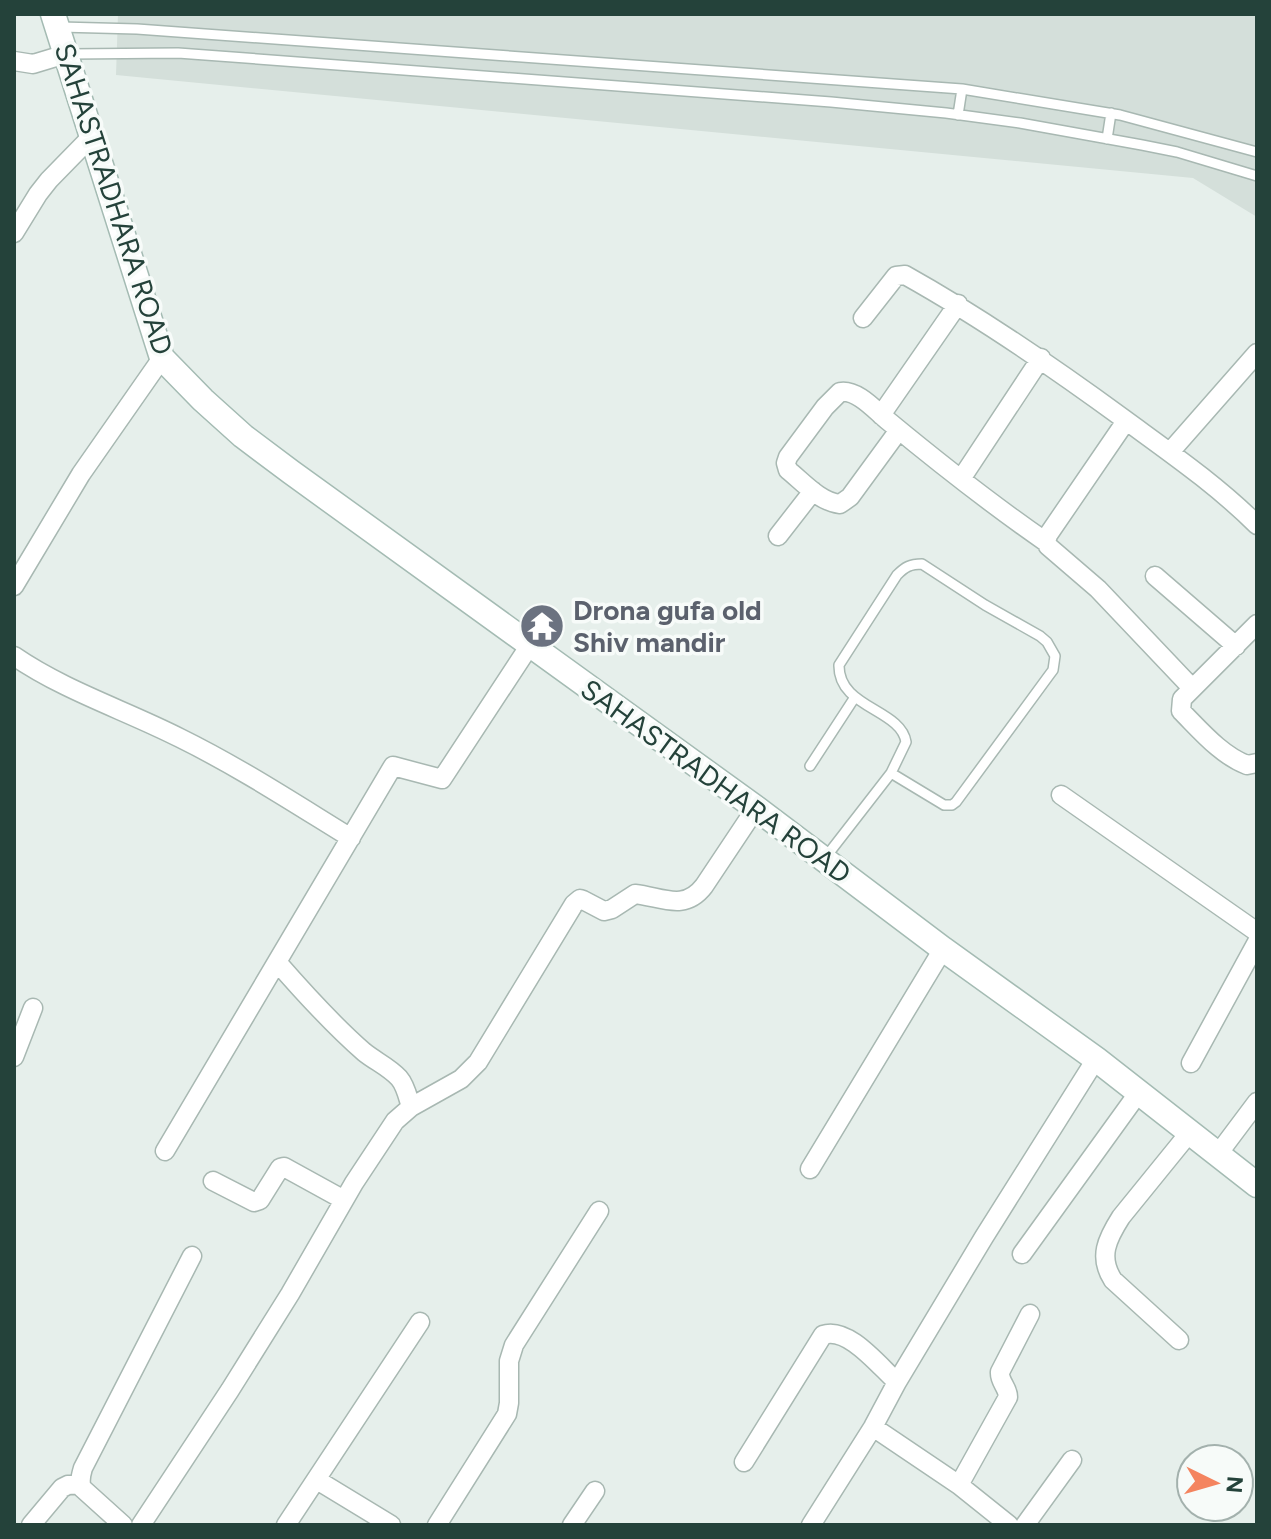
<svg xmlns="http://www.w3.org/2000/svg" width="1271" height="1539" viewBox="0 0 1271 1539" font-family="Figtree,sans-serif">
	<style>
		.built { fill: #d4dfda }
		.lines { fill: none; stroke-linecap: round; stroke-linejoin: round }
		.service-casing { stroke: #a8b8b2; stroke-width: 12 }
		.minor-casing { stroke: #a8b8b2; stroke-width: 21 }
		.secondary-casing { stroke: #a4bbb3; stroke-width: 27 }
		.service { stroke: #fff; stroke-width: 9 }
		.minor { stroke: #fff; stroke-width: 18 }
		.secondary { stroke: #fff; stroke-width: 24 }
		.labels { text-anchor: middle; stroke-width: 7; stroke-linejoin: round; paint-order: stroke }
		.street-label { font-size: 28px; fill: #24423a; stroke: #f7fbf9 }
		.worship-label { font-size: 28px; font-weight: bold; fill: #5b616d; stroke: #f7fbf9; text-anchor: start }
	</style>
	<rect width="100%" height="100%" fill="#e6efeb"/>
	<path class="built" d="M 118,14 L 1257,14 L 1257,217 L 1193,178 L 116,75 Z"/>
	<g class="lines">
		<g class="service-casing">
			<path id="service" d="M 60,27 L 137,29 L 962,89 L 1120,115 L 1257,152
				M 70,54 L 178,53 L 831,102 L 946,113 L 1020,123 L 1142,145 L 1177,152 L 1257,176
				M 958,115 L 962,89
				M 1107,139 L 1111,113
				M 810,766 L 855,697
				M 825,858 L 891,773 L 906,742 C 901,709 838,708 839,665 L 897,575 C 905,567 910,564 922,564 L 985,605 L 1040,636 L 1047,642 L 1055,656 L 1053,670 L 1050,674 L 956,802 L 952,805 L 944,805 L 891,773"/>
		</g>
		<g class="minor-casing">
			<path id="minor" d="M 14,61 L 33,64 L 66,54
				M 14,233 L 38,194 L 49,180 L 92,136
				M 863,318 L 896,276 L 905,275 C 982,318 1053,367 1124,419 C 1169,452 1217,485 1257,525
				M 881,415 L 958,304
				M 1126,421 L 1048,535 L 1046,542 L 1048,546 L 1098,589 L 1192,688
				M 899,430 L 850,497 L 840,504 C 820,502 803,482 788,470 L 786,463 L 788,457 L 825,407 L 840,392 C 857,389 875,410 887,420 C 939,463 991,504 1046,542
				M 1170,452 L 1257,353
				M 961,479 L 1041,358
				M 778,536 L 813,491
				M 1155,576 L 1236,646
				M 14,586 L 81,474 L 162,358
				M 1257,624 L 1182,699 L 1181,711 C 1201,731 1221,755 1247,765 L 1257,763
				M 14,656 C 65,691 125,710 180,738 C 239,767 294,803 351,838
				M 1061,795 L 1257,932
				M 277,962 C 304,993 333,1025 364,1052 C 375,1061 389,1067 399,1078 C 406,1086 408,1098 411,1107
				M 14,1057 L 33,1008
				M 1191,1063 L 1257,942
				M 165,1151 L 393,766 L 442,779 L 530,645
				M 1218,1154 L 1257,1102
				M 810,1169 L 943,949
				M 213,1181 L 254,1202 L 260,1200 L 280,1168 L 284,1167 L 344,1200
				M 1022,1254 L 1139,1092
				M 1179,1340 L 1113,1280 C 1098,1257 1107,1239 1121,1217 L 1190,1132
				M 873,1427 L 959,1485 L 1009,1525
				M 744,1462 L 823,1335 C 848,1326 879,1366 897,1382
				M 317,1480 L 391,1525
				M 959,1485 L 1008,1397 C 1008,1387 999,1382 1000,1372 L 1030,1314
				M 31,1525 L 62,1488 L 68,1485 L 80,1484
				M 123,1525 L 82,1488 C 79,1481 81,1475 83,1468 L 192,1256
				M 141,1525 L 230,1390 L 290,1294 L 354,1183 L 395,1121 L 411,1107 L 461,1079 L 478,1062 L 574,904 L 580,899 L 583,900 L 604,911 L 612,909 L 635,894 C 662,897 684,912 704,886 L 756,808
				M 286,1525 L 420,1322
				M 437,1525 L 507,1414 L 509,1403 L 509,1361 L 514,1345 L 599,1211
				M 572,1525 L 595,1491
				M 811,1525 L 873,1427 L 897,1382 L 984,1237 L 1096,1059
				M 1025,1525 L 1072,1460"/>
		</g>
		<g class="secondary-casing">
			<path id="secondary" d="M 53,14 L 162,358 L 203,400 L 243,436 L 291,472 L 756,808 L 943,949 L 1096,1059 L 1257,1185"/>
		</g>
		<use href="#service" class="service"/>
		<use href="#minor" class="minor"/>
		<use href="#secondary" class="secondary"/>
	</g>
	<defs>
		<g id="temple-disc" transform="scale(2.3)"><circle r="9.5" fill="#6b7280" stroke="#f7fbf9"/><path d="M0-6L5-2H3V0L6.5 2.5H4V6H1.5V3h-3V6H-4V2.5H-6.5L-3 0V-2H-5Z" fill="#fff"/></g>
	</defs>
	<g fill-rule="evenodd">
		<use href="#temple-disc" x="542" y="626"/>
	</g>
	<g class="labels">
		<g class="street-label">
			<text transform="translate(114 199) rotate(72)" y="10">SAHASTRADHARA ROAD</text>
			<text transform="translate(716 781) rotate(36)" y="10">SAHASTRADHARA ROAD</text>
		</g>
		<g class="worship-label">
			<text x="573" y="620">Drona gufa old<tspan x="573" dy="32">Shiv mandir</tspan></text>
		</g>
	</g>
	<rect width="1271" height="1539" fill="none" stroke="#24423a" stroke-width="32"/>
	<g transform="translate(1215 1483) rotate(95)"><circle r="38" fill="#f7fbf9" stroke="#a3b1ad" stroke-width="2"/>
	<path d="M0-6L14 30L0 20L-14 30Z" fill="#f4845f"/>
	<text y="-12" font-size="22" font-weight="bold" text-anchor="middle" fill="#24423a">N</text>
	</g>
</svg>
